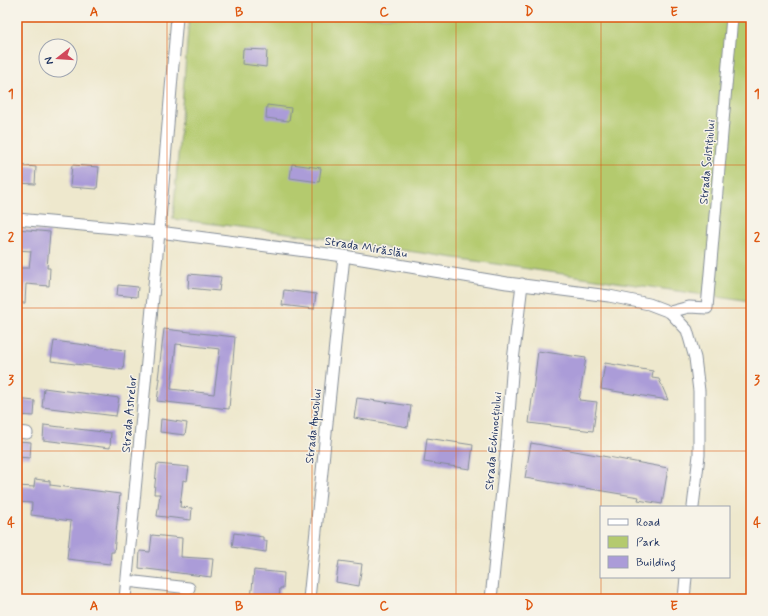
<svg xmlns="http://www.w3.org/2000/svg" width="768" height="616" viewBox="0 0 768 616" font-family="Mynerve,sans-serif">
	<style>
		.green { fill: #b4ca6e; stroke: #687c66 }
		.building { fill: #ab9cd8; fill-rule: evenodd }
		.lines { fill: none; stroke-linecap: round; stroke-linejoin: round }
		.street-casing { stroke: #848c96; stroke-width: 13 }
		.street { stroke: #fff; stroke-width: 11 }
		.grid { fill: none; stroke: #de5710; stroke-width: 1; stroke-opacity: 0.55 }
		.labels { text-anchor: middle; stroke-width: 3; stroke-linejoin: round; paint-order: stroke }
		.street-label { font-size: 12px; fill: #1b2f5e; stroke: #f7f3e8 }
		.neatline { fill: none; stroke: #de5710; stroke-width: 1.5 }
		.grid-label { font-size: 13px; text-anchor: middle; font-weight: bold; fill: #de5710 }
	</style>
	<rect width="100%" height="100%" fill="#f7f3e8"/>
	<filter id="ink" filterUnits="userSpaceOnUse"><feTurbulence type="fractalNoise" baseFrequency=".025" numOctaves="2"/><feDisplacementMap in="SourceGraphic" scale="8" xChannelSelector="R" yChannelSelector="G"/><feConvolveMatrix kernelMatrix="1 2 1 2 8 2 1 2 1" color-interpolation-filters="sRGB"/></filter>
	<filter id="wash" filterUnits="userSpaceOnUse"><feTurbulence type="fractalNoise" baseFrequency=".012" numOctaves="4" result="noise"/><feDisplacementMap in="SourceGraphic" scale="16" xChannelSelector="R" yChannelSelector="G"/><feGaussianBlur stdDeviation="0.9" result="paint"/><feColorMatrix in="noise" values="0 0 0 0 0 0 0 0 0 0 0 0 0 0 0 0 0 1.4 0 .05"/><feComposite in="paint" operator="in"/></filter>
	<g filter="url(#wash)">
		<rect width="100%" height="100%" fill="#eee8cd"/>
		<path class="green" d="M 189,17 L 751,17 L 751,302 L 280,232 L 173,219 Z"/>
		<g id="blocks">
			<path class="building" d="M 243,49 L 267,50 L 266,67 L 242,64 Z
				M 267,105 L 291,108 L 289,121 L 266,118 Z
				M 292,164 L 321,168 L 319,182 L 290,178 Z
				M 17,165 L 36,167 L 35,184 L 17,183 Z
				M 72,165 L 99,167 L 97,189 L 70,187 Z
				M 17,229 L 50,232 L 47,268 L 50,268 L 49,286 L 26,284 L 25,303 L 17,303 L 17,268 L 29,268 L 31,251 L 17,250 Z
				M 189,274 L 221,277 L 219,291 L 188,288 Z
				M 118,285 L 138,287 L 137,297 L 117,295 Z
				M 284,290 L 316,294 L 314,309 L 282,305 Z
				M 164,329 L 235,337 L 229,409 L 157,401 L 160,379 L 158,379 ZM 176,344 L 220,349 L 214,394 L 171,389 Z
				M 54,341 L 125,350 L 123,370 L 51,361 Z
				M 538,351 L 586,358 L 579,400 L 597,402 L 593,431 L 529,423 Z
				M 605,363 L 653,371 L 652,378 L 659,379 L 668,400 L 601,389 Z
				M 44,388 L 119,398 L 116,416 L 42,407 Z
				M 357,398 L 411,406 L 408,427 L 354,418 Z
				M 17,399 L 35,401 L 34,416 L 17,415 Z
				M 161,419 L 187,423 L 185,435 L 160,432 Z
				M 44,425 L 111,433 L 110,448 L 43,440 Z
				M 427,438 L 473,445 L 470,469 L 424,462 Z
				M 17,441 L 31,442 L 30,458 L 17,457 Z
				M 531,443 L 668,468 L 662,504 L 638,500 L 639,497 L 525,478 Z
				M 157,464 L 189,467 L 187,481 L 183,480 L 180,507 L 192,508 L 191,520 L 157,516 L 160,494 L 154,494 Z
				M 35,479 L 50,481 L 50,485 L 120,494 L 114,552 L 111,552 L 110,564 L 67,559 L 71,521 L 56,519 L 56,518 L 31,515 L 32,503 L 17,502 L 17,486 L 34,487 Z
				M 234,533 L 263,537 L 263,541 L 267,541 L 266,552 L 232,547 Z
				M 152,535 L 182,538 L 181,557 L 213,559 L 211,577 L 139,568 L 140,551 L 150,552 Z
				M 339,561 L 362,564 L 359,586 L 336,582 Z
				M 254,570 L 284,573 L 283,588 L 280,588 L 279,599 L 251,599 Z"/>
		</g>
	</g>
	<g filter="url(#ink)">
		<use href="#blocks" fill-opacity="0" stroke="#848c96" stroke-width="1"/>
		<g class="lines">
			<g class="street-casing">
				<path id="street" d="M 17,219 L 159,232 L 344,256 L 507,283 L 609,296 L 649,304 L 670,312 L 689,307 L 707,308 L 732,17
					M 670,312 L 687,330 L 695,358 L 699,391 L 699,455 L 693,507
					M 17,432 L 27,433
					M 127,581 L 189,588
					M 125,599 L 159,232 L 177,17
					M 309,599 L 344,256
					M 491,599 L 507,441 L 513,361 L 522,284
					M 684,599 L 686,577"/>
			</g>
			<use href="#street" class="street"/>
		</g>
	</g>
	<path class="grid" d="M 167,17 L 167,599M 312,17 L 312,599M 456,17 L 456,599M 601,17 L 601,507M 17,165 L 751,165M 17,308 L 751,308M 17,451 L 751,451M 601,577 L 601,599"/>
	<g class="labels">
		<g class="street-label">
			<text transform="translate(707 162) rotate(-85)" y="4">Strada Solstițiului</text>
			<text transform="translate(366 247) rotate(9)" y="4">Strada Mirăslău</text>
			<text transform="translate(129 414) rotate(-85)" y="4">Strada Astrelor</text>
			<text transform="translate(313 426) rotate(-84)" y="4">Strada Apusului</text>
			<text transform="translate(493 441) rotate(-85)" y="4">Strada Echinocțiului</text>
		</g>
	</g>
	<rect width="768" height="616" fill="none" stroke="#f7f3e8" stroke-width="44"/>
	<rect x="600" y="506" width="130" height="72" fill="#f7f3e8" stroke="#9fa5b1"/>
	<rect x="608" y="519" width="20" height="6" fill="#ffffff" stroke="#9fa5b1"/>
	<text x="636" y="526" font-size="12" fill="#1b2f5e">Road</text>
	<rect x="608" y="536" width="20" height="12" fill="#b4ca6e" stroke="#9fa5b1"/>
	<text x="636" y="546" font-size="12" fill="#1b2f5e">Park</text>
	<rect x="608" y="556" width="20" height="12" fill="#ab9cd8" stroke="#9fa5b1"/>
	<text x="636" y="566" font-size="12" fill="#1b2f5e">Building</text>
	<g transform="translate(58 58) rotate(253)"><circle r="19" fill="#f7f3e8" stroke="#9fa5b1"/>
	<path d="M0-3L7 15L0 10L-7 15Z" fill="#d1495b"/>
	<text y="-6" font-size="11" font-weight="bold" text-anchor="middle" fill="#1b2f5e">N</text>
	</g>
	<rect x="22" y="22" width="724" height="572" class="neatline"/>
	<g class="grid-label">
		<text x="94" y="16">A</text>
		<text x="239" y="16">B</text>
		<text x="384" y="16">C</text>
		<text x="529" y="16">D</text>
		<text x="674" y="16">E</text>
		<text x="11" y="98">1</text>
		<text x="757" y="98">1</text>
		<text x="11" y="241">2</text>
		<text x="757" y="241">2</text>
		<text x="11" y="384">3</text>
		<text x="757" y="384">3</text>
		<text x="11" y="527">4</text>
		<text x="757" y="527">4</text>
		<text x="94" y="610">A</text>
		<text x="239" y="610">B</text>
		<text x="384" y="610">C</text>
		<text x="529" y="610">D</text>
		<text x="674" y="610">E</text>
	</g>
</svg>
